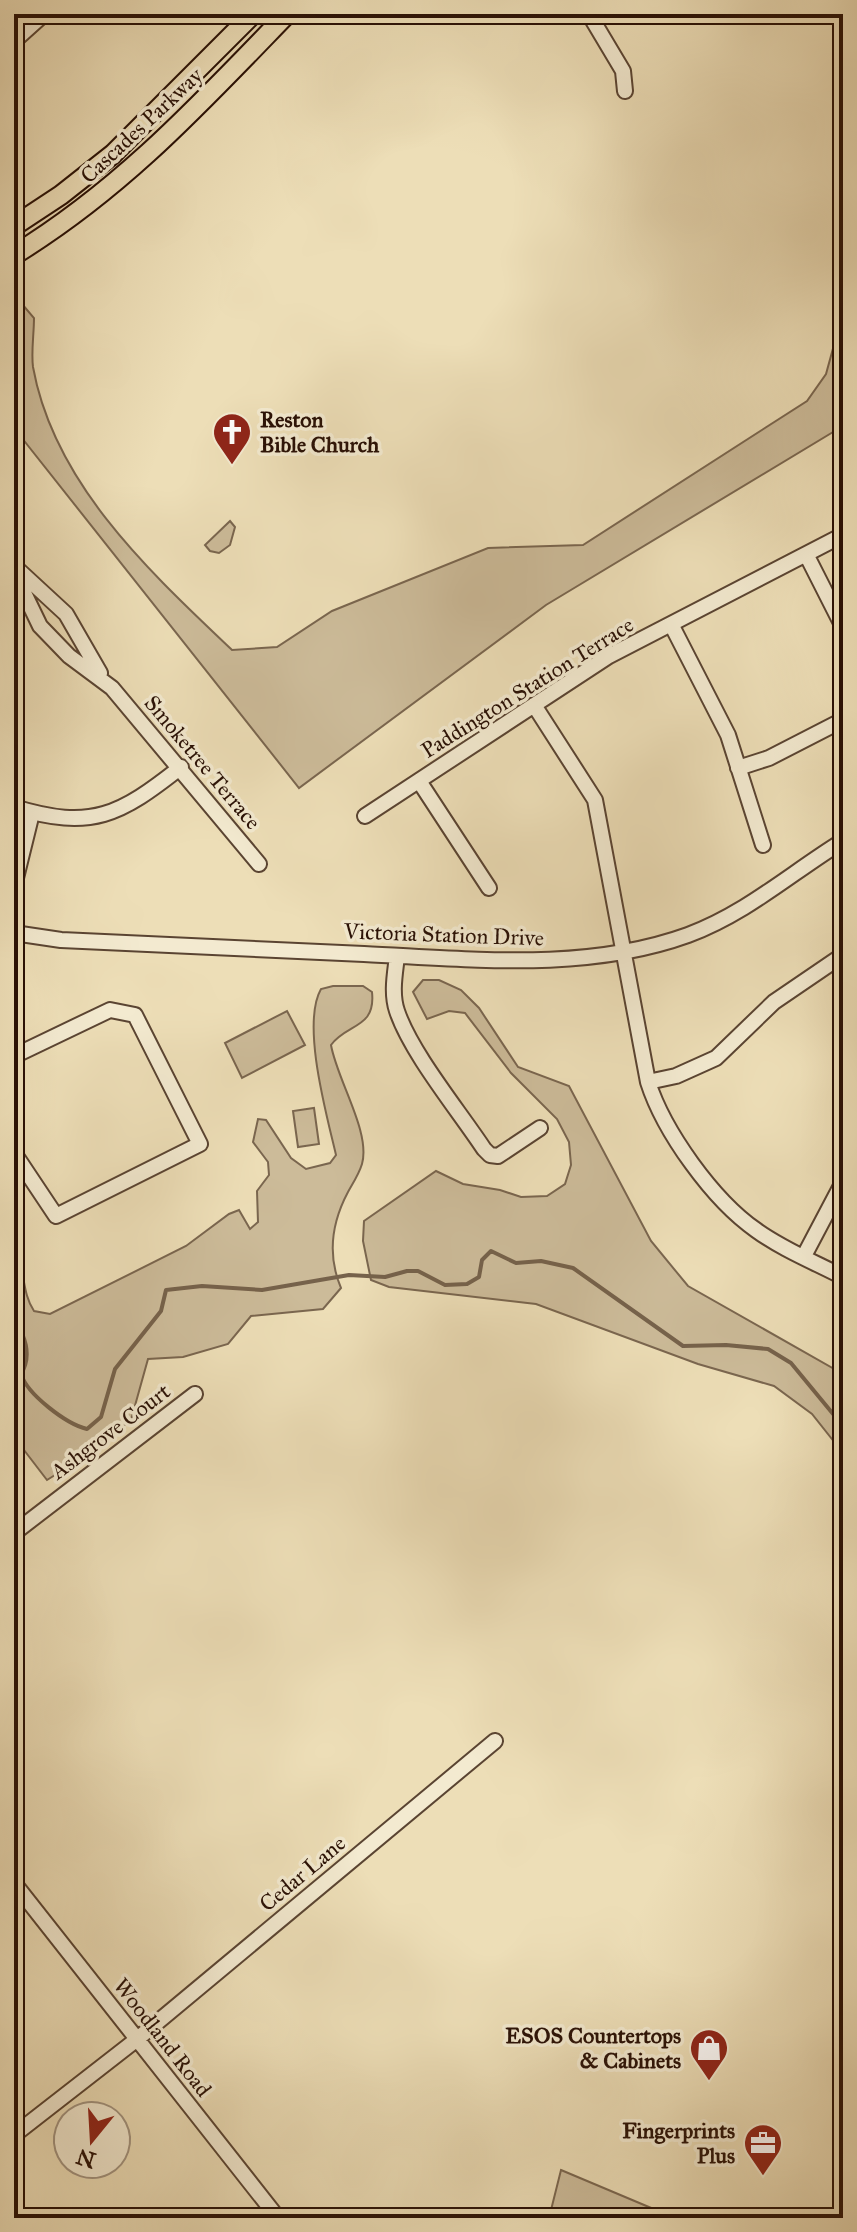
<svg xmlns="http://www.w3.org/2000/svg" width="857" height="2232" viewBox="0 0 857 2232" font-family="'IM FELL Great Primer',serif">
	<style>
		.green { fill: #cb9; stroke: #7a664f; stroke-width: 2 }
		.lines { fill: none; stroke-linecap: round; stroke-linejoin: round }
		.stream { stroke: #76624b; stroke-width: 4 }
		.minor-casing { stroke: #5a4432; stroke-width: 18 }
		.major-casing { stroke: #291005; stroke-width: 22 }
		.minor { stroke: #f3ead0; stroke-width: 14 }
		.major { stroke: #eddeb7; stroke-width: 18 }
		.labels { text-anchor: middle; stroke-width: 7; stroke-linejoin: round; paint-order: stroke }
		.street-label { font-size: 22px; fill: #291005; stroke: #f3ead0 }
		.poi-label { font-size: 22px; font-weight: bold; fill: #291005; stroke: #f3ead0; text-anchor: end }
	</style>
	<rect width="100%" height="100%" fill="#eddeb7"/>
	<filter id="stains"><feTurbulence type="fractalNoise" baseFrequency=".0025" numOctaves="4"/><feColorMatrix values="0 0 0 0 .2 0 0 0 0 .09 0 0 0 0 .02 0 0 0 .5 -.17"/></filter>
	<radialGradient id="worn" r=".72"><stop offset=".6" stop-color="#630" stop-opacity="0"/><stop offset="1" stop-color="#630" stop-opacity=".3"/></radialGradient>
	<path class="green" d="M 22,304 L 34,318 C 34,334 31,352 33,367 C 54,484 150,572 232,650 L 277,647 L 332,611 L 488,548 L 583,545 L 807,401 L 826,374 L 843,312 L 843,426 L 546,605 L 299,788 L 14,428 L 14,307 Z
		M 230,521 L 235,527 L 230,545 L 219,553 L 210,551 L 205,545 Z
		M 423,980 L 439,980 L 461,990 L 479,1008 L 518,1067 L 569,1086 L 651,1241 L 688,1286 L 843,1374 L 843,1453 L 812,1414 L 774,1386 L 698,1364 L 536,1304 L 389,1287 L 371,1280 L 363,1241 L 364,1221 L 436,1171 L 463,1184 L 500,1190 L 521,1197 L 547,1196 L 565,1184 L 571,1165 L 569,1142 L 557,1119 L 511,1073 L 465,1013 L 449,1011 L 427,1019 L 413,992 Z
		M 333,986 L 363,986 L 372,992 C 376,1029 347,1023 331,1045 C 337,1080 371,1132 362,1164 C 359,1174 353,1183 348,1192 C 331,1224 327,1255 341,1288 L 323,1309 L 251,1316 L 228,1344 L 183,1357 L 148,1359 L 131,1420 L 90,1453 L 47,1480 L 14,1437 L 14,1249 C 26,1268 21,1292 34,1311 L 50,1314 L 186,1246 L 229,1214 L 239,1210 L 250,1229 L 258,1222 L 257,1191 L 269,1175 L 268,1162 L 253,1142 L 258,1119 L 266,1120 L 291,1158 L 306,1169 L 330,1163 L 336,1155 C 327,1116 301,1024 321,989 Z
		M 287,1011 L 305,1045 L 242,1078 L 225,1043 Z
		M 314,1108 L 319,1144 L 298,1147 L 293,1111 Z
		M 561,2170 L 675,2218 L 549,2218 Z"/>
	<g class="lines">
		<path class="stream" d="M 14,1316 C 24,1336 33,1354 21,1374 C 27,1394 66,1424 87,1429 L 101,1417 L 115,1369 L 161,1311 L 166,1290 L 202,1286 L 262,1290 L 349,1275 L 385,1277 L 407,1271 L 418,1271 L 445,1285 L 467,1284 L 479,1277 L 482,1260 L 491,1251 L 516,1263 L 541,1261 L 573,1268 L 683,1346 L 726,1345 L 768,1349 L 791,1363 L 843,1426"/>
		<g class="minor-casing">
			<path id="minor" d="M 589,14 L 623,71 L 625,91
				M 14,41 L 44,14
				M 807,556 L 843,627
				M 14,566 L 66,614 L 100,673
				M 14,572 L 40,626 L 69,656 L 112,688 L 259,864
				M 671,624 L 728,735 L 763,845
				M 534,705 L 595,800 L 648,1082 C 664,1132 713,1200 756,1230 C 782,1249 814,1262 843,1277
				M 738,768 L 769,758 L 843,720
				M 419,781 L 489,888
				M 14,807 C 92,831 120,815 181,767
				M 365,816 L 609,656 L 843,535
				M 14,886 L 32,813
				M 14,933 L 61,940 C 162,945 263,949 364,954 C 471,959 586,972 688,935 C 747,913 791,873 843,841
				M 397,956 C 395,974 391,993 397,1011 C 411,1053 459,1111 484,1149 L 490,1155 L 498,1156 L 540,1128
				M 14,1056 L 110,1010 L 135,1015 L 200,1144 L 56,1216 L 14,1153
				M 648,1082 L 676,1076 L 716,1058 L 774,1002 L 843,955
				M 804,1256 L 843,1182
				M 14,1533 L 195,1394
				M 14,1883 L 278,2218
				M 14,2135 L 136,2040 L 495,1741"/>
		</g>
		<g class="major-casing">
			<path id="major" d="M 14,226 L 61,195 L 113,154 L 253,14
				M 14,255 C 122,189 200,104 287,14"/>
		</g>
		<use href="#minor" class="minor"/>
		<use href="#major" class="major"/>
	</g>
	<defs>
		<g id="church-pin" transform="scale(2)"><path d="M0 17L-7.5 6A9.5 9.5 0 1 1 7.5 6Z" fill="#8f2418" stroke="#f3ead0"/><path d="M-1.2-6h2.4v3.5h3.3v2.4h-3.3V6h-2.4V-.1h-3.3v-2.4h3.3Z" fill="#fff"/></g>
		<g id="shop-pin" transform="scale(2)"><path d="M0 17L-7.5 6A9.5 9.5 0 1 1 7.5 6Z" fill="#8f2418" stroke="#f3ead0"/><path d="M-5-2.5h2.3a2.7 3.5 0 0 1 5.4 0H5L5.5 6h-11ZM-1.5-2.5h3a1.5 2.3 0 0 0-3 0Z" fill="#fff"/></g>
		<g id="office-pin" transform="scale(2)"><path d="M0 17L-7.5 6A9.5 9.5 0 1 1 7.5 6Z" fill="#8f2418" stroke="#f3ead0"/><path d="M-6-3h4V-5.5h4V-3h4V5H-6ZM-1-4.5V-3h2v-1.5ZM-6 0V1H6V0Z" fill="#fff"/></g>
	</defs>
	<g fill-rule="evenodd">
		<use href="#church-pin" x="232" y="432"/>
		<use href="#shop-pin" x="709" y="2048"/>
		<use href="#office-pin" x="763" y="2143"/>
	</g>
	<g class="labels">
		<g class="street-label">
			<text transform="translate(141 125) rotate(-43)" y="8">Cascades Parkway</text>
			<text transform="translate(527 687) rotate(-32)" y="8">Paddington Station Terrace</text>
			<text transform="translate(203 762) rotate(50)" y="8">Smoketree Terrace</text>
			<text transform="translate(444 934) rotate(2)" y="8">Victoria Station Drive</text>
			<text transform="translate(110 1431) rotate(-37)" y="8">Ashgrove Court</text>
			<text transform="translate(302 1873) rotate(-40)" y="8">Cedar Lane</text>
			<text transform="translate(163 2037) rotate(52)" y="8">Woodland Road</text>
		</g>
		<g class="poi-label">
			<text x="260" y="427" text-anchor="start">Reston<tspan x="260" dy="25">Bible Church</tspan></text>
			<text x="681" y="2043">ESOS Countertops<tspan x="681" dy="25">&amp; Cabinets</tspan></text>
			<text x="735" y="2138">Fingerprints<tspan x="735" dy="25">Plus</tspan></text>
		</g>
	</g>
	<rect width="857" height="2232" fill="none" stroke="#eddeb7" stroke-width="48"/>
	<rect x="16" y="16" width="825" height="2200" fill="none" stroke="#291005" stroke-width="4"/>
	<rect x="24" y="24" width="809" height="2184" fill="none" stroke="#291005" stroke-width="2"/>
	<g transform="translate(92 2140) rotate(198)"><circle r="38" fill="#f3ead0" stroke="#a2937f" stroke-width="2"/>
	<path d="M0-6L14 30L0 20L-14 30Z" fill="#8f2418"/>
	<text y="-12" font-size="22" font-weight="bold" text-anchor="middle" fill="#291005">N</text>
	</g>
	<rect width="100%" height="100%" filter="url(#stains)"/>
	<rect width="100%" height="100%" fill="url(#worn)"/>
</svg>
